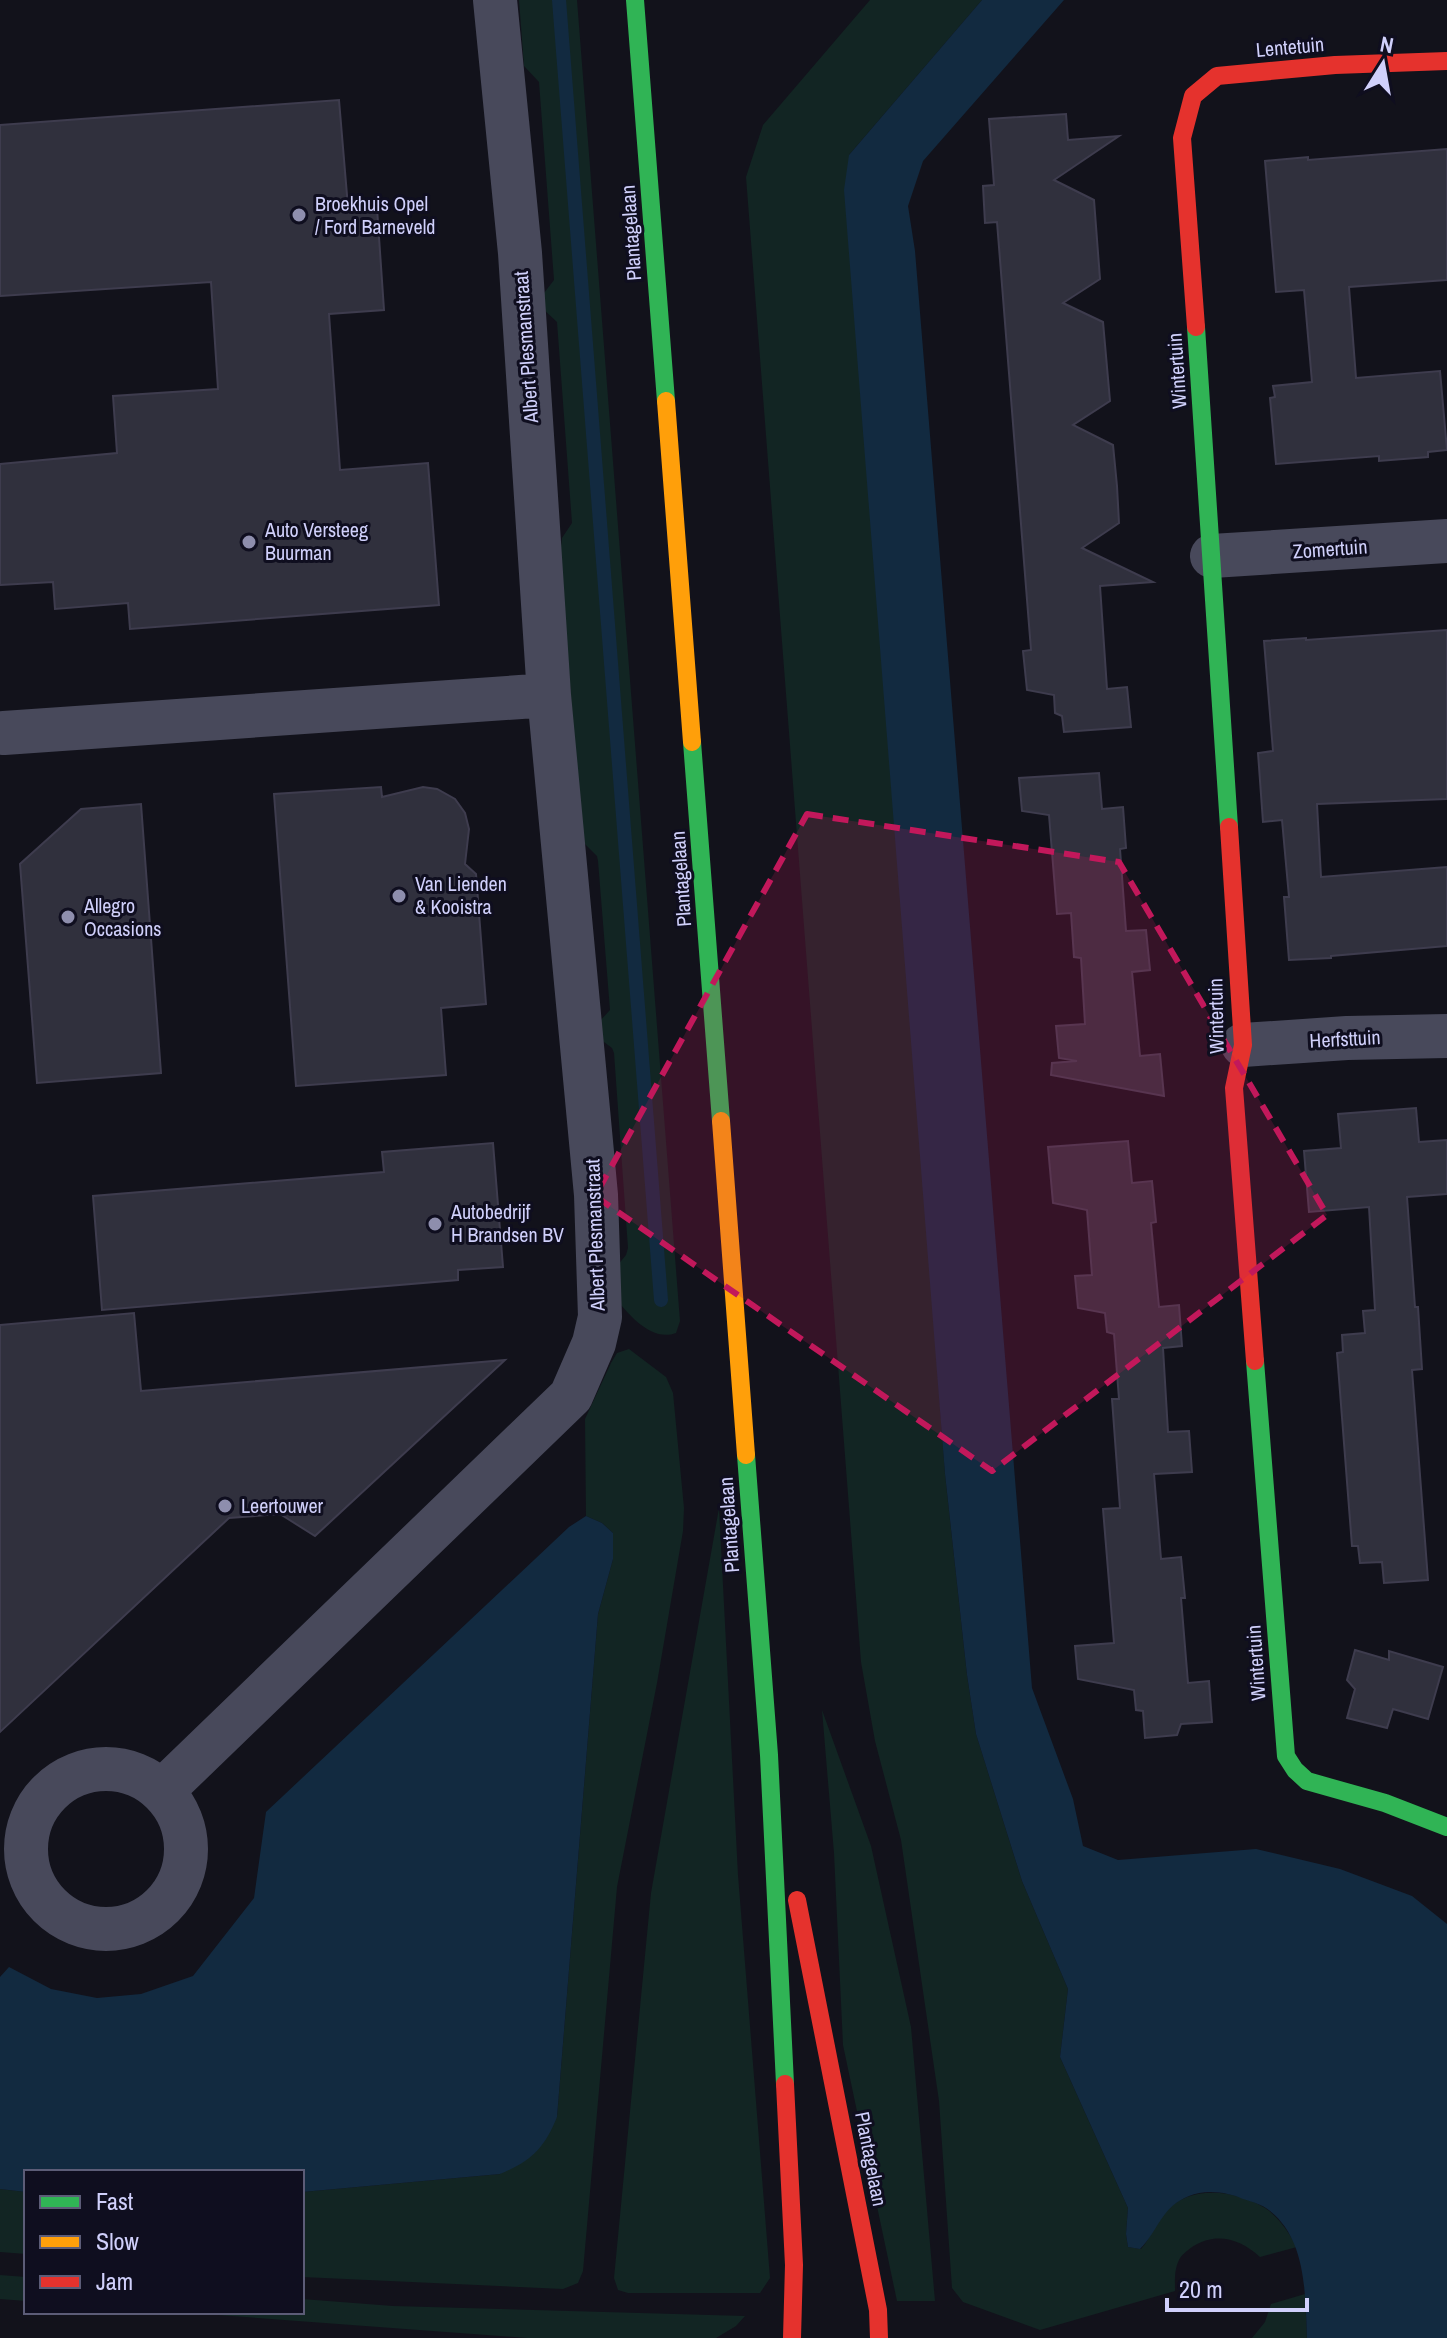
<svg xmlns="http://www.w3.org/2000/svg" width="1447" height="2338" viewBox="0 0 1447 2338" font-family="'Archivo Narrow',sans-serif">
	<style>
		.green { fill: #122523 }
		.water { fill: #122a40 }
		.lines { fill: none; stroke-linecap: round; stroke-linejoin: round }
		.stream { stroke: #122a40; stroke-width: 14 }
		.building { fill: #30303d; stroke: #3e3c4e; stroke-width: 2 }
		.street { stroke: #48495b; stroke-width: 44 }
		.fast { stroke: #30b455; stroke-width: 18 }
		.slow { stroke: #ff9f0a; stroke-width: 18 }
		.jam { stroke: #e5322d; stroke-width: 18 }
		.marked { fill: #c2185b; fill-opacity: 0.2; stroke: #c2185b; stroke-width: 6; stroke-dasharray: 16 10; stroke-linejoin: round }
		.poi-dot { fill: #8e8ead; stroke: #0f0e1f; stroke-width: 3 }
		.labels { text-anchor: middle; stroke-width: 6; stroke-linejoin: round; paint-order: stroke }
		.street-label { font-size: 20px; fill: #d0d0fb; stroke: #0f0e1f }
		.poi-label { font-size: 20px; fill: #d0d0fb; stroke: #0f0e1f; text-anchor: start }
	</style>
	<rect width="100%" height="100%" fill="#12121b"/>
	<path class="green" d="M 519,0 L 577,0 L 680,1321 L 676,1333 C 652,1342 630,1316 616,1299 L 617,1266 L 626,1255 L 628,1248 L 614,1053 L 612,1048 L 600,1039 L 599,1022 L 610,1010 L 598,861 L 597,856 L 582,841 L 560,555 L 562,538 L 572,523 L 557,322 L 542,308 L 544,293 L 554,280 L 539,82 L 524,66 Z
		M 870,0 L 982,0 L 849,155 L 945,1474 L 967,1675 L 976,1734 L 1022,1881 L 1068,1989 L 1060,2057 L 1128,2208 L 1126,2234 L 1128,2247 L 1141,2249 C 1151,2238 1155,2222 1165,2212 C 1190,2184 1236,2190 1265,2208 C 1279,2217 1289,2233 1297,2247 L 1260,2257 C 1241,2239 1216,2231 1192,2247 C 1187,2251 1181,2255 1179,2260 C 1174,2270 1175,2281 1175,2291 L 1040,2330 L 963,2302 L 952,2288 L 939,2101 L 901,1840 L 875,1741 L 861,1662 L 746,177 L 763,125 Z
		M 629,1349 L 666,1377 L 673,1393 L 684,1508 L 683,1531 L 657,1683 L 617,1887 L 583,2271 L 578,2283 L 563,2289 L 302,2277 L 302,2192 L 500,2174 L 557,2117 L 598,1614 L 613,1559 L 613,1533 L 602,1523 L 586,1516 L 585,1419 L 611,1363 L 617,1353 Z
		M 719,1508 L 738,1875 L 770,2278 L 760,2293 L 628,2293 L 618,2290 L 614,2278 L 651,1893 Z
		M 822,1710 L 871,1846 L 911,2027 L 935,2301 L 897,2301 L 843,2045 L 834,1853 Z
		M 0,2189 L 26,2192 L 26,2254 L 0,2252 Z
		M 0,2275 L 26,2277 L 26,2301 L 0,2299 Z
		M 1305,2294 L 1307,2338 L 1252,2338 L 1265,2322 L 1271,2304 Z
		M 302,2299 L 393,2306 L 745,2316 L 736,2326 L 716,2338 L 527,2338 L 177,2312 L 302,2312 Z"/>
	<path class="water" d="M 982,0 L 1064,0 L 923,161 L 908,206 L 915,251 L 1032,1688 L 1073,1799 L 1083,1846 L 1118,1860 L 1256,1849 L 1340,1869 L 1412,1896 L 1447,1924 L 1447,2338 L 1307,2338 C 1305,2294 1307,2236 1266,2208 C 1260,2204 1250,2201 1243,2199 C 1228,2192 1205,2189 1189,2196 C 1161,2207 1159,2230 1140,2249 L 1128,2247 L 1126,2234 L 1128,2208 L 1060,2057 L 1068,1989 L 1022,1881 L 976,1734 L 967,1675 L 945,1474 L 844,190 L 849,155 Z
		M 586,1516 L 602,1523 L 613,1533 L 613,1559 L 598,1614 L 557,2117 C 544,2149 531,2161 500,2174 L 302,2192 L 302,2172 L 26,2172 L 26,2192 L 0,2189 L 0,1977 L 9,1967 L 51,1989 L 97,1998 L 141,1994 L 193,1976 L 254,1898 L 266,1812 L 569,1527 Z"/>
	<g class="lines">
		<path class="stream" d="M 559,0 L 661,1300"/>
	</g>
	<path class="building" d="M 339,100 L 348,207 L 377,208 L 384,310 L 329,314 L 340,470 L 428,463 L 439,605 L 130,629 L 128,603 L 55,609 L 53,582 L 0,585 L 0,464 L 117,453 L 113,396 L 218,389 L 211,282 L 0,296 L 0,125 Z
		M 1066,114 L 1068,140 L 1119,136 L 1054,180 L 1094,200 L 1100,279 L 1063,303 L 1103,322 L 1110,401 L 1073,425 L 1113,445 L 1117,486 L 1119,523 L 1082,548 L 1153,582 L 1100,586 L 1107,689 L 1127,687 L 1131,727 L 1064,732 L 1062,716 L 1055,713 L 1054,695 L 1027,690 L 1023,651 L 1031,650 L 997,222 L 985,223 L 983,186 L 994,185 L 989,119 Z
		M 1447,149 L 1447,280 L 1349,287 L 1356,378 L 1440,371 L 1447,450 L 1428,452 L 1428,457 L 1379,461 L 1379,456 L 1276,464 L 1270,398 L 1275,397 L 1273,386 L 1312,382 L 1304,290 L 1276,292 L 1265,161 L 1308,157 L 1308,160 Z
		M 1447,630 L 1447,799 L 1317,804 L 1321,877 L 1447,867 L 1447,946 L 1331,956 L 1331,958 L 1289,960 L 1284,897 L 1289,897 L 1282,820 L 1263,822 L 1258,753 L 1273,751 L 1264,641 L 1306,638 L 1306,640 Z
		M 1099,773 L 1102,809 L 1123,807 L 1126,848 L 1120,849 L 1126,931 L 1146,930 L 1150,970 L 1132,972 L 1140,1056 L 1160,1054 L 1164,1096 L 1051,1075 L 1052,1063 L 1077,1061 L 1059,1058 L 1056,1026 L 1085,1024 L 1081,958 L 1074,957 L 1071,913 L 1057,914 L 1049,815 L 1022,811 L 1019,778 Z
		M 381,787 L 382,797 L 423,787 L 437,789 L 455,799 L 465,813 L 469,829 L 465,864 L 476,874 L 486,1004 L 441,1008 L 446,1075 L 296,1086 L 274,794 Z
		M 141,804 L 161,1073 L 37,1083 L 20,864 L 81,809 Z
		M 1416,1108 L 1419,1142 L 1447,1140 L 1447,1194 L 1407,1197 L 1415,1307 L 1418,1307 L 1422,1369 L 1412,1370 L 1428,1580 L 1384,1583 L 1382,1562 L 1360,1563 L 1358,1546 L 1352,1546 L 1337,1353 L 1343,1352 L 1342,1335 L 1365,1333 L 1363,1311 L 1375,1310 L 1369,1207 L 1309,1212 L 1304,1151 L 1341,1148 L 1338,1114 Z
		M 1128,1141 L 1132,1183 L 1152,1181 L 1156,1222 L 1151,1223 L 1159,1307 L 1179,1305 L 1182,1346 L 1163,1348 L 1168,1432 L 1189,1431 L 1192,1472 L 1154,1474 L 1161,1559 L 1181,1557 L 1185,1598 L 1181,1598 L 1188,1683 L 1209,1681 L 1212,1722 L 1181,1724 L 1177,1735 L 1145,1738 L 1143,1711 L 1136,1710 L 1134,1690 L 1078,1679 L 1075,1646 L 1114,1643 L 1103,1509 L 1120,1508 L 1112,1399 L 1119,1399 L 1114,1334 L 1107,1332 L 1105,1313 L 1078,1308 L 1075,1276 L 1092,1275 L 1087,1210 L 1053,1203 L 1048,1147 Z
		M 493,1143 L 503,1267 L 458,1270 L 458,1280 L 102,1310 L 93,1196 L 384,1172 L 382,1152 Z
		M 134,1313 L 141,1391 L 505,1360 L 315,1536 L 280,1514 L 229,1518 L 0,1732 L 0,1325 Z
		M 1355,1650 L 1389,1660 L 1389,1651 L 1443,1667 L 1428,1719 L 1393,1709 L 1387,1728 L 1347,1718 L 1355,1689 L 1347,1680 Z"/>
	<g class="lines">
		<path class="street" d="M 1212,556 L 1447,541
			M 4,733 L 549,695
			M 1243,1045 L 1347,1038 L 1447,1036
			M26 1849a80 80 0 1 1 160 0a80 80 0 1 1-160 0Z
			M 162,1791 L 571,1396 L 594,1343 L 600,1317 L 596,1195 L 549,695 L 520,253 L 495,0"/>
		<path class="fast" d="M 635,0 L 666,401
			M 1196,327 L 1229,827
			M 692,742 L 721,1121
			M 1255,1361 L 1286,1756 L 1295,1770 L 1307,1781 L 1385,1803 L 1447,1827
			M 746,1455 L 769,1755 L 785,2084"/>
		<path class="slow" d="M 666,401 L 692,742
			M 721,1121 L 746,1455"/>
		<path class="jam" d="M 1196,327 L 1182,138 L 1193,96 L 1217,76 L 1335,65 L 1447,61
			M 1229,827 L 1243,1045 L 1234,1088 L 1255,1361
			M 797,1900 L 878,2310 L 879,2338
			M 785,2084 L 794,2265 L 792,2338"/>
	</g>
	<path class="marked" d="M 807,814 L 1119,862 L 1327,1215 L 992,1471 L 595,1196 Z"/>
	<g class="poi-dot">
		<circle cx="299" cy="215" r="8"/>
		<circle cx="249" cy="542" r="8"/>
		<circle cx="399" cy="896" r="8"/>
		<circle cx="68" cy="917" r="8"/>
		<circle cx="435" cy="1224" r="8"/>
		<circle cx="225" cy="1506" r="8"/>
	</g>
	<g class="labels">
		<g class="street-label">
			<text transform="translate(1290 47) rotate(-5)" y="7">Lentetuin</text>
			<text transform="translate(631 233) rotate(-94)" y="7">Plantagelaan</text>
			<text transform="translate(526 347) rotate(-94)" y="7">Albert Plesmanstraat</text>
			<text transform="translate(1177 371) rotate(-94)" y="7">Wintertuin</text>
			<text transform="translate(1330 549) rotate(-4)" y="7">Zomertuin</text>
			<text transform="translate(681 879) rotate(-94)" y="7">Plantagelaan</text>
			<text transform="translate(1216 1016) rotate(-91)" y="7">Wintertuin</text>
			<text transform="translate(1345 1039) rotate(-3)" y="7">Herfsttuin</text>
			<text transform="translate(595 1235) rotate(-92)" y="7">Albert Plesmanstraat</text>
			<text transform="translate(729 1525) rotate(-94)" y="7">Plantagelaan</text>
			<text transform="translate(1256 1663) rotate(-94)" y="7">Wintertuin</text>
			<text transform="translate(871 2159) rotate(79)" y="7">Plantagelaan</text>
		</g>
		<g class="poi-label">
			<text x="315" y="211">Broekhuis Opel<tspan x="315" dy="23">/ Ford Barneveld</tspan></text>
			<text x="265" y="537">Auto Versteeg<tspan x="265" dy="23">Buurman</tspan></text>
			<text x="415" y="891">Van Lienden<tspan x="415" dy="23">&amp; Kooistra</tspan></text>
			<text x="84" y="913">Allegro<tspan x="84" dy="23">Occasions</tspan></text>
			<text x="451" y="1219">Autobedrijf<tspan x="451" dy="23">H Brandsen BV</tspan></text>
			<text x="241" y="1513">Leertouwer</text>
		</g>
	</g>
	<rect x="24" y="2170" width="280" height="144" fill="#0f0e1f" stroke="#5c5c77" stroke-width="2"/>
	<rect x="40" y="2196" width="40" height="12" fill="#30b455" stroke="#5c5c77" stroke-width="2"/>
	<text x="96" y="2210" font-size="24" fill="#d0d0fb">Fast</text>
	<rect x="40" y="2236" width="40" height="12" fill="#ff9f0a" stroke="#5c5c77" stroke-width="2"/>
	<text x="96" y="2250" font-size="24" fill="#d0d0fb">Slow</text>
	<rect x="40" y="2276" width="40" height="12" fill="#e5322d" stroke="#5c5c77" stroke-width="2"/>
	<text x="96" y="2290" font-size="24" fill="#d0d0fb">Jam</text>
	<g transform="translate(1383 64) rotate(11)" stroke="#0f0e1f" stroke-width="6" paint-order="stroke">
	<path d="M0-6L14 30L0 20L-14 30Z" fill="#d0d0fb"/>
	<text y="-12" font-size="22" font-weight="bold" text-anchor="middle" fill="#d0d0fb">N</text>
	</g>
	<path d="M1167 2298v12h140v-12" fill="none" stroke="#d0d0fb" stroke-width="4"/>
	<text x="1179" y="2298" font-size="24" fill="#d0d0fb" stroke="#0f0e1f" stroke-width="6" paint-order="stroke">20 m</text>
</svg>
